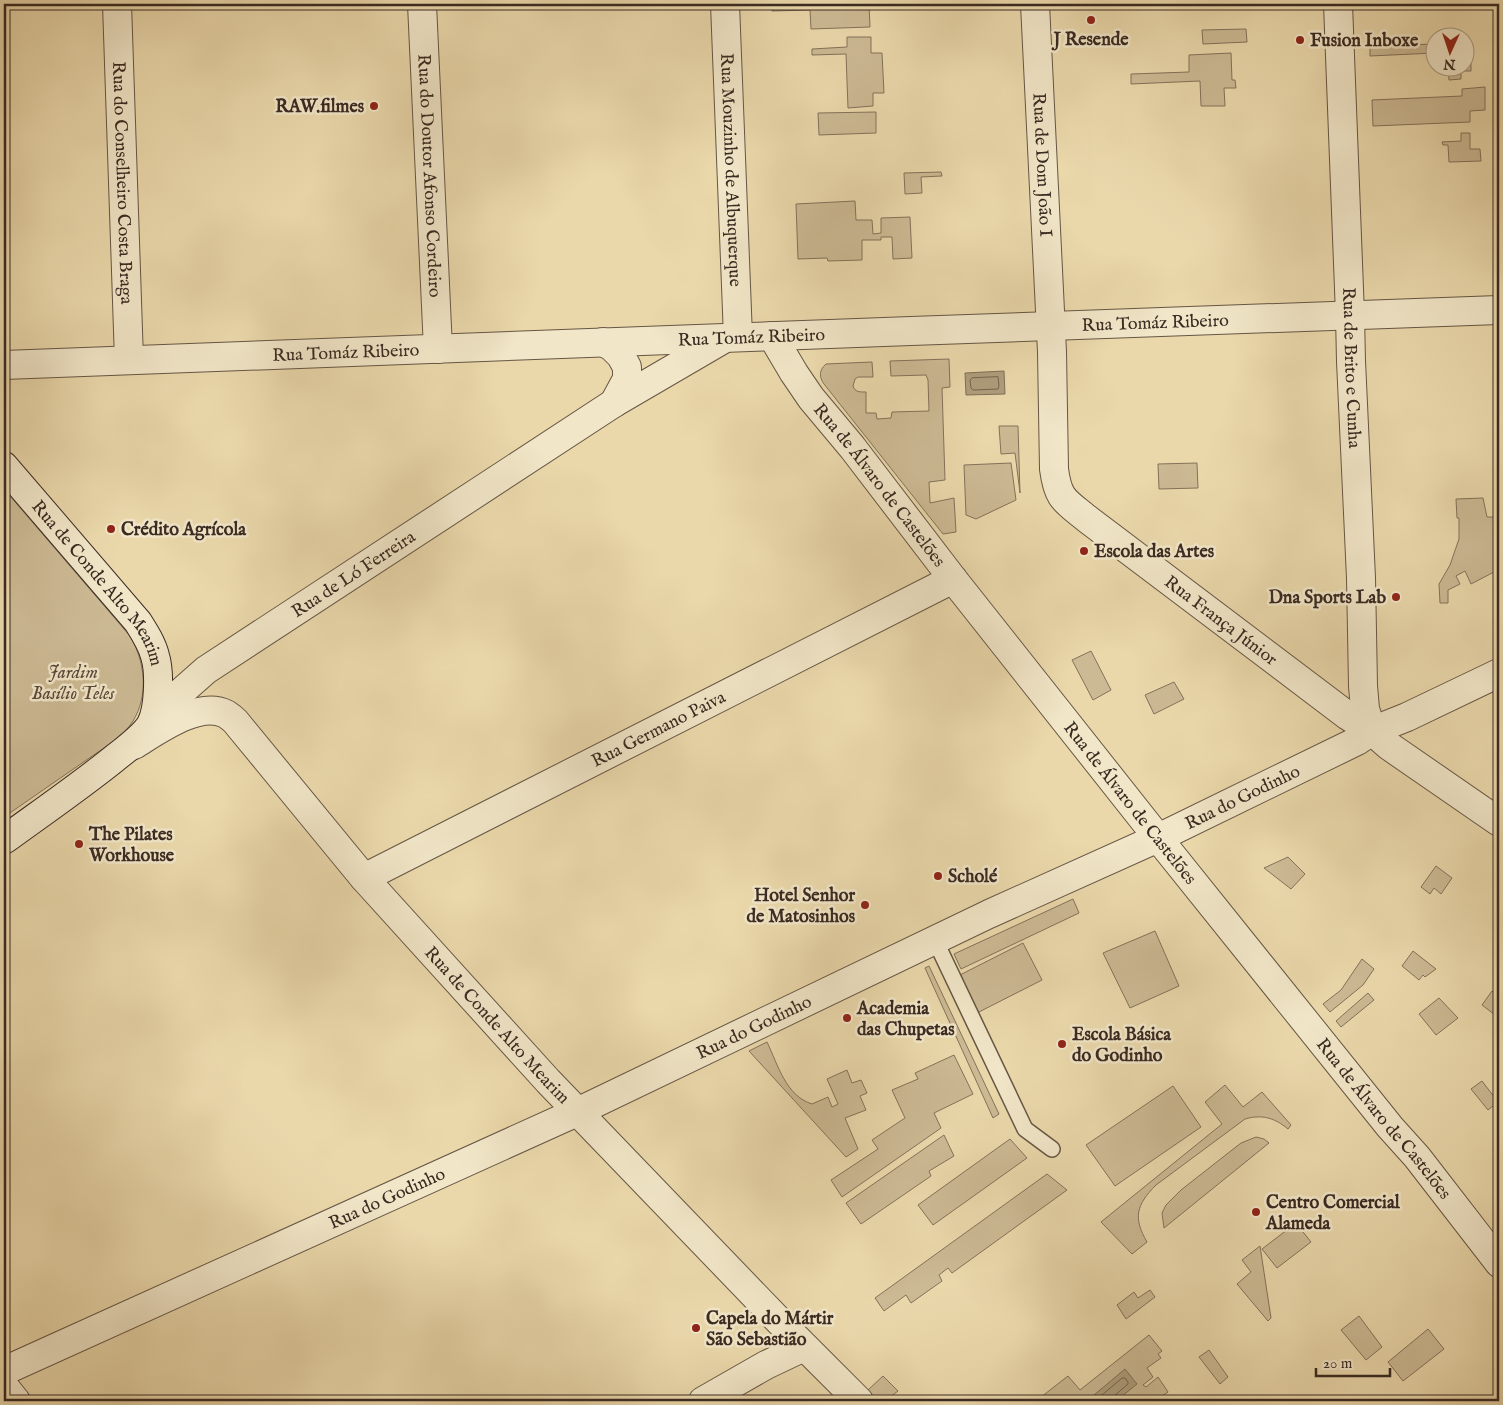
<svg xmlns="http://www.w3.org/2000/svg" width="1503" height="1405" viewBox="0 0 1503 1405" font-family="'IM FELL English',serif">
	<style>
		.green { fill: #ccba94; stroke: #83725b }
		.water { fill: #ae9d7c; stroke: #806f58 }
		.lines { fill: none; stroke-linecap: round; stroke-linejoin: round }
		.shore { stroke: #74644f; stroke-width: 1 }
		.service-casing { stroke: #665644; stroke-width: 18 }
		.minor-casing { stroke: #665644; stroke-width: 30 }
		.tertiary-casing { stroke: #665644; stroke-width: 30 }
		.secondary-casing { stroke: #3a2a22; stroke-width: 30 }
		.service { stroke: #f1e6c8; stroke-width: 15 }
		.minor { stroke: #f1e6c8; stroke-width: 28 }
		.tertiary { stroke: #f1e6c8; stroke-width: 28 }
		.secondary { stroke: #f1e6c8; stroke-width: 28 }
		.poi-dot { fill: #8f2418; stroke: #f1e6c8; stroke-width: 2 }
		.labels { text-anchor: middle; stroke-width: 5; stroke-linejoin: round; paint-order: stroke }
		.poi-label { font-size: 18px; font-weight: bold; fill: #3a2a22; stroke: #f1e6c8; text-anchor: start }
		.street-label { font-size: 18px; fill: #3a2a22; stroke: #f1e6c8 }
		.park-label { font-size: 18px; font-style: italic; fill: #574739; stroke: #f1e6c8 }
	</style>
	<rect width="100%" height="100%" fill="#ead8ab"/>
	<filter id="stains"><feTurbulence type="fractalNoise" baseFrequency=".004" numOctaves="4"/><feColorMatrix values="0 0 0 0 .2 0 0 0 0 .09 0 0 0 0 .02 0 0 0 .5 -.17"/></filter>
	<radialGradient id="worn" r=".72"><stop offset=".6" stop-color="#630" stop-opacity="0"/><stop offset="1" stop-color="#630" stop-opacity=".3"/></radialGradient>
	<path class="green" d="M 772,4 L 869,4 L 870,27 L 811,29 L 810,10 L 772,11 Z
		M 1246,29 L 1247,42 L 1203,44 L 1202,30 Z
		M 847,37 L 871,37 L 871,53 L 882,53 L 884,93 L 873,93 L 873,106 L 848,108 L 846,54 L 812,55 L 812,49 L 847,47 Z
		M 1466,43 L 1471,43 L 1471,71 L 1461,71 L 1461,79 L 1449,80 L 1448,68 L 1466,68 Z
		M 1435,44 L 1435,53 L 1370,56 L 1370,46 Z
		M 1231,53 L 1232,80 L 1235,80 L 1236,88 L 1224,88 L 1225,106 L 1201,106 L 1200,81 L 1131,84 L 1131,74 L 1189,72 L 1189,55 Z
		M 1485,87 L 1485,110 L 1470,111 L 1470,122 L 1373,126 L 1372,100 L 1462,96 L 1462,89 Z
		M 876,112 L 876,133 L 819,135 L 818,113 Z
		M 1461,133 L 1470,133 L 1470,149 L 1480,149 L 1481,161 L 1449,162 L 1448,145 L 1443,145 L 1442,142 L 1461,141 Z
		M 941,172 L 942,176 L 921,177 L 922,193 L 905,194 L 904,173 Z
		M 855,201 L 856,220 L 872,220 L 873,234 L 881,233 L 881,218 L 910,217 L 912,258 L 893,259 L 892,237 L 881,237 L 881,240 L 862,240 L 862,260 L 828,261 L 827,258 L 798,259 L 796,204 Z
		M 949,359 L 950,387 L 942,388 L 945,480 L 929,482 L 930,503 L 954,498 L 956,532 L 943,534 L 824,384 C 819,377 819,370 826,364 L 872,362 L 873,377 L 858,377 L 855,379 L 853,386 C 855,392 859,392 866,392 L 866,413 L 876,413 L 877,419 L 891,418 L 892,412 L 929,411 L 928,380 L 926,375 L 891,376 L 890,361 Z
		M 999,426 L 1018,426 L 1020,493 L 1015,453 L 1001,454 Z
		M 1011,463 L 1016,500 L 976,519 L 966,515 L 964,465 Z
		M 1197,463 L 1198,488 L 1159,489 L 1158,464 Z
		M 4,489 L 130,636 C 145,661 149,695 133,721 C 128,729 121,735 114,741 L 4,817 Z
		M 1483,498 L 1487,517 L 1499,517 L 1499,568 L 1493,571 L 1494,572 L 1471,584 L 1465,571 L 1456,576 L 1460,584 L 1448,590 L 1448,603 L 1440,603 L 1439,584 L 1450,565 L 1459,539 L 1459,518 L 1457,518 L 1456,499 Z
		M 1091,651 L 1111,690 L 1093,700 L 1072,660 Z
		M 1174,682 L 1184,699 L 1154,714 L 1145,695 Z
		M 1288,857 L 1305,874 L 1291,889 L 1264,868 Z
		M 1436,866 L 1452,878 L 1441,894 L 1434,888 L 1430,894 L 1421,887 Z
		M 1073,899 L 1079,913 L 961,969 L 954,954 Z
		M 1155,931 L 1179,986 L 1130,1008 L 1103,953 Z
		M 1023,943 L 1042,980 L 975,1014 L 956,977 Z
		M 1413,951 L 1436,969 L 1425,977 L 1423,975 L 1419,980 L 1402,966 Z
		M 1362,959 L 1374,969 L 1363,985 L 1330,1012 L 1323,1004 L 1341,990 Z
		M 929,966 L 999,1114 L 993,1118 L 925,968 Z
		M 1492,991 L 1499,996 L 1499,1018 L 1482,1005 Z
		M 1368,993 L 1374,1000 L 1341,1027 L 1336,1021 Z
		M 1439,998 L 1458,1018 L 1436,1035 L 1419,1014 Z
		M 767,1042 C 778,1065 786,1096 812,1104 L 828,1097 L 832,1107 L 838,1104 L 827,1079 L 847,1070 L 852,1083 L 861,1080 L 867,1093 L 860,1096 L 866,1110 L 845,1118 L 858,1149 L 846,1157 L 749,1051 Z
		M 954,1055 L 973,1094 L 934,1113 L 941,1128 L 842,1197 L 831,1180 L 878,1149 L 872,1140 L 905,1118 L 892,1090 L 918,1079 L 915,1073 Z
		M 1482,1081 L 1498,1102 L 1488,1110 L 1471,1089 Z
		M 1225,1085 L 1243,1107 L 1262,1092 L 1291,1125 L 1288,1129 C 1275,1118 1262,1114 1245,1119 L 1156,1185 C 1136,1205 1133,1218 1147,1242 L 1132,1254 L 1101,1222 L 1222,1124 L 1205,1102 Z
		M 1173,1086 L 1201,1127 L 1115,1186 L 1086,1145 Z
		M 944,1135 L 954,1156 L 929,1171 L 931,1176 L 861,1224 L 846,1203 Z
		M 1256,1137 L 1264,1139 L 1269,1143 L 1164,1228 L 1162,1213 L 1166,1205 L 1181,1190 L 1241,1143 Z
		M 1010,1139 L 1027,1158 L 933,1225 L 918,1205 Z
		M 1047,1174 L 1067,1190 L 952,1273 L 948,1268 L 939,1275 L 942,1281 L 911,1303 L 906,1295 L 884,1311 L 875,1298 Z
		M 1296,1223 L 1311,1242 L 1277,1268 L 1262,1249 Z
		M 1260,1246 L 1271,1318 L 1268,1321 L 1237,1284 L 1251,1272 L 1242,1260 Z
		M 1150,1290 L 1155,1297 L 1126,1319 L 1117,1305 L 1134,1292 L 1138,1298 Z
		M 1359,1316 L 1382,1347 L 1366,1360 L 1341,1330 Z
		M 1428,1329 L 1444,1349 L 1403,1381 L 1388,1362 Z
		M 1149,1335 L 1162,1351 L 1158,1354 L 1161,1358 L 1147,1368 L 1153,1377 L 1143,1385 L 1146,1387 L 1158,1377 L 1168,1392 L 1157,1400 L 1158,1401 L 1036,1401 L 1068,1376 L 1080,1390 Z
		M 1209,1350 L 1228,1377 L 1220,1384 L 1199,1357 Z
		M 883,1376 L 898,1391 L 885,1401 L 877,1401 L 867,1391 Z"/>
	<path class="water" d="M 1004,371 L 1005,394 L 966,395 L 965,373 Z
		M 1125,1369 L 1137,1384 L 1116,1401 L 1099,1401 L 1094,1395 Z"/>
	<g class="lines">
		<path class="shore" d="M 998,377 L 999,386 L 998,389 L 973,390 L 971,388 L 970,380 L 972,378 Z
			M 1102,1401 L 1102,1395 L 1122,1378 L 1125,1378 L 1128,1382 L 1128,1384 L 1114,1396 L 1113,1401"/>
		<g class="service-casing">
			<path id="service" d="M 935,940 L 1025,1129 L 1052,1149"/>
		</g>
		<g class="minor-casing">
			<g id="minor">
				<path id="s1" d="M 117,4 L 129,360"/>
				<path id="s2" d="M 422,4 L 438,349"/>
				<path id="s3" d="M 725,4 L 738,337"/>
				<path id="s4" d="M 1035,4 L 1052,352 L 1054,469 C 1058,499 1064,500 1086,518 L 1348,716 L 1372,731 L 1389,746 L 1499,822"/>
				<path id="s5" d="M 1338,4 L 1350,315 L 1351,361 L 1361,578 L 1363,686 L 1365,709 L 1372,731"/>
				<path id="s6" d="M 134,745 C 157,731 199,700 226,714 C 229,716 233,719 235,721 L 364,878 L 548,1081 L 781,1323 L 859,1401"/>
				<path id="s7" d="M 364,878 L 953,579"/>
				<path id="s8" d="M 4,1371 L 577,1112 L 989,914 L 1158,838 L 1357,741 L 1372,731 L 1407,717 L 1499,673"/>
				<path d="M 4,1386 L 16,1401"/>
				<path d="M 703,1401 L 766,1365 L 804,1347"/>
			</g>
		</g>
		<g class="tertiary-casing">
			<g id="tertiary">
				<path id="s9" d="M 772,336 L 794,373 L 811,398 L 852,447 L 953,579 L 1158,838 L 1390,1127 L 1417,1157 L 1499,1263"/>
				<path d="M 603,342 L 612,347 L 621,356 L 627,367 L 627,379 L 614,403"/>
				<path id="s10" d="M 4,365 L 911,331 L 1499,310"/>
				<path id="s11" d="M 155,715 L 206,670 L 614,403 L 722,340"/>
			</g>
		</g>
		<g class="secondary-casing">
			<g id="secondary">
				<path id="s12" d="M 4,466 L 138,622 C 145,633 152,644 155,656 C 160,672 159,709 151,724 C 145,735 125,750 115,758 C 79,787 41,813 4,840"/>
			</g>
		</g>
		<use href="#service" class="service"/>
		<use href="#minor" class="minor"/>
		<use href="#tertiary" class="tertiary"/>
		<use href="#secondary" class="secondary"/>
	</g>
	<g class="poi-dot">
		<circle cx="1091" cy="20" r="5"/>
		<circle cx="1300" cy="40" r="5"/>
		<circle cx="374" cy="106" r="5"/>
		<circle cx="111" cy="529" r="5"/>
		<circle cx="1084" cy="551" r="5"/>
		<circle cx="1396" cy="597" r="5"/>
		<circle cx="79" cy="844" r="5"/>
		<circle cx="938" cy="876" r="5"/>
		<circle cx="865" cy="905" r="5"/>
		<circle cx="847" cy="1018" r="5"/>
		<circle cx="1062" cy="1044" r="5"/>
		<circle cx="1256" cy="1212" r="5"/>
		<circle cx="696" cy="1328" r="5"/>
	</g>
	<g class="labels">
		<g class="poi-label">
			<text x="1091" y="45" text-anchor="middle">J Resende</text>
			<text x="1310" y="46">Fusion Inboxe</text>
			<text x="364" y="112" text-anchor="end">RAW.filmes</text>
			<text x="121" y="535">Crédito Agrícola</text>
			<text x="1094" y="557">Escola das Artes</text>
			<text x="1386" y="603" text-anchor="end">Dna Sports Lab</text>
			<text x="89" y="840">The Pilates<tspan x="89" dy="21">Workhouse</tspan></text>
			<text x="948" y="882">Scholé</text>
			<text x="855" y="901" text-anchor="end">Hotel Senhor<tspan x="855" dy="21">de Matosinhos</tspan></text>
			<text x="857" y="1014">Academia<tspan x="857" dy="21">das Chupetas</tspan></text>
			<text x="1072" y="1040">Escola Básica<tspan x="1072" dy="21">do Godinho</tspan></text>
			<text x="1266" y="1208">Centro Comercial<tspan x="1266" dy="21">Alameda</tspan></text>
			<text x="706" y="1324">Capela do Mártir<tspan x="706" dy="21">São Sebastião</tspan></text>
		</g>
		<g class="street-label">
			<text dy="6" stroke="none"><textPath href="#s4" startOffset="161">Rua de Dom João I</textPath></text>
			<text dy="6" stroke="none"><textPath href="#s3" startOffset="166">Rua Mouzinho de Albuquerque</textPath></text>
			<text dy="6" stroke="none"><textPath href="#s2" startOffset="172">Rua do Doutor Afonso Cordeiro</textPath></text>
			<text dy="6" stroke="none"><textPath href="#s1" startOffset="179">Rua do Conselheiro Costa Braga</textPath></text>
			<text dy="6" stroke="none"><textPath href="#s10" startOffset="1152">Rua Tomáz Ribeiro</textPath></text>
			<text dy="6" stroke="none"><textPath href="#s10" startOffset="748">Rua Tomáz Ribeiro</textPath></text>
			<text dy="6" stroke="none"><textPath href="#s10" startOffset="342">Rua Tomáz Ribeiro</textPath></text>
			<text dy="6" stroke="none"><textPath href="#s5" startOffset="364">Rua de Brito e Cunha</textPath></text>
			<text dy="6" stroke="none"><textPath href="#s9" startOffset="184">Rua de Álvaro de Castelões</textPath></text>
			<text dy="6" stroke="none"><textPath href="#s11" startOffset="244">Rua de Ló Ferreira</textPath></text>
			<text dy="6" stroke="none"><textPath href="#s12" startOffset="151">Rua de Conde Alto Mearim</textPath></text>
			<text dy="6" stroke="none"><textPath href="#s4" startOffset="696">Rua França Júnior</textPath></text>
			<text dy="6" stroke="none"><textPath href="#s7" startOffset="330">Rua Germano Paiva</textPath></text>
			<text dy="6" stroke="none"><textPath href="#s8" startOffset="1365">Rua do Godinho</textPath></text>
			<text dy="6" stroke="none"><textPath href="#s9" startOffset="589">Rua de Álvaro de Castelões</textPath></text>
			<text dy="6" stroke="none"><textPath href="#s6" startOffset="514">Rua de Conde Alto Mearim</textPath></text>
			<text dy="6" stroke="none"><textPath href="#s8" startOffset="825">Rua do Godinho</textPath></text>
			<text dy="6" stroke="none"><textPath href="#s9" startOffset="994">Rua de Álvaro de Castelões</textPath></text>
			<text dy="6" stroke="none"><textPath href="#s8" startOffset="420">Rua do Godinho</textPath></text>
		</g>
		<g class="park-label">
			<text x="73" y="678">Jardim<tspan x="73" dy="21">Basílio Teles</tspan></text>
		</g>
	</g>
	<rect width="1503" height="1405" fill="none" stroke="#ead8ab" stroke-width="20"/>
	<rect x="5" y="5" width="1493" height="1395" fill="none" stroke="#3a2a22" stroke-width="2.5"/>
	<rect x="10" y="10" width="1483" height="1385" fill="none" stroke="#3a2a22"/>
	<g transform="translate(1450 52) rotate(183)"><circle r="24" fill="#f1e6c8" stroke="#a89b86"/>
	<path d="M0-4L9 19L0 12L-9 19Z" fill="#8f2418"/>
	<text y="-8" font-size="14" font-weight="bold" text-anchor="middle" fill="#3a2a22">N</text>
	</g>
	<path d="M1316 1368v8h74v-8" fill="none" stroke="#3a2a22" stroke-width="2.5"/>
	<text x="1323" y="1368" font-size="15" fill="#3a2a22" stroke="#f1e6c8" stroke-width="4" paint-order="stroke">20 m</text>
	<rect width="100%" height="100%" filter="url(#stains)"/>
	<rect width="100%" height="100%" fill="url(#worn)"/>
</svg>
